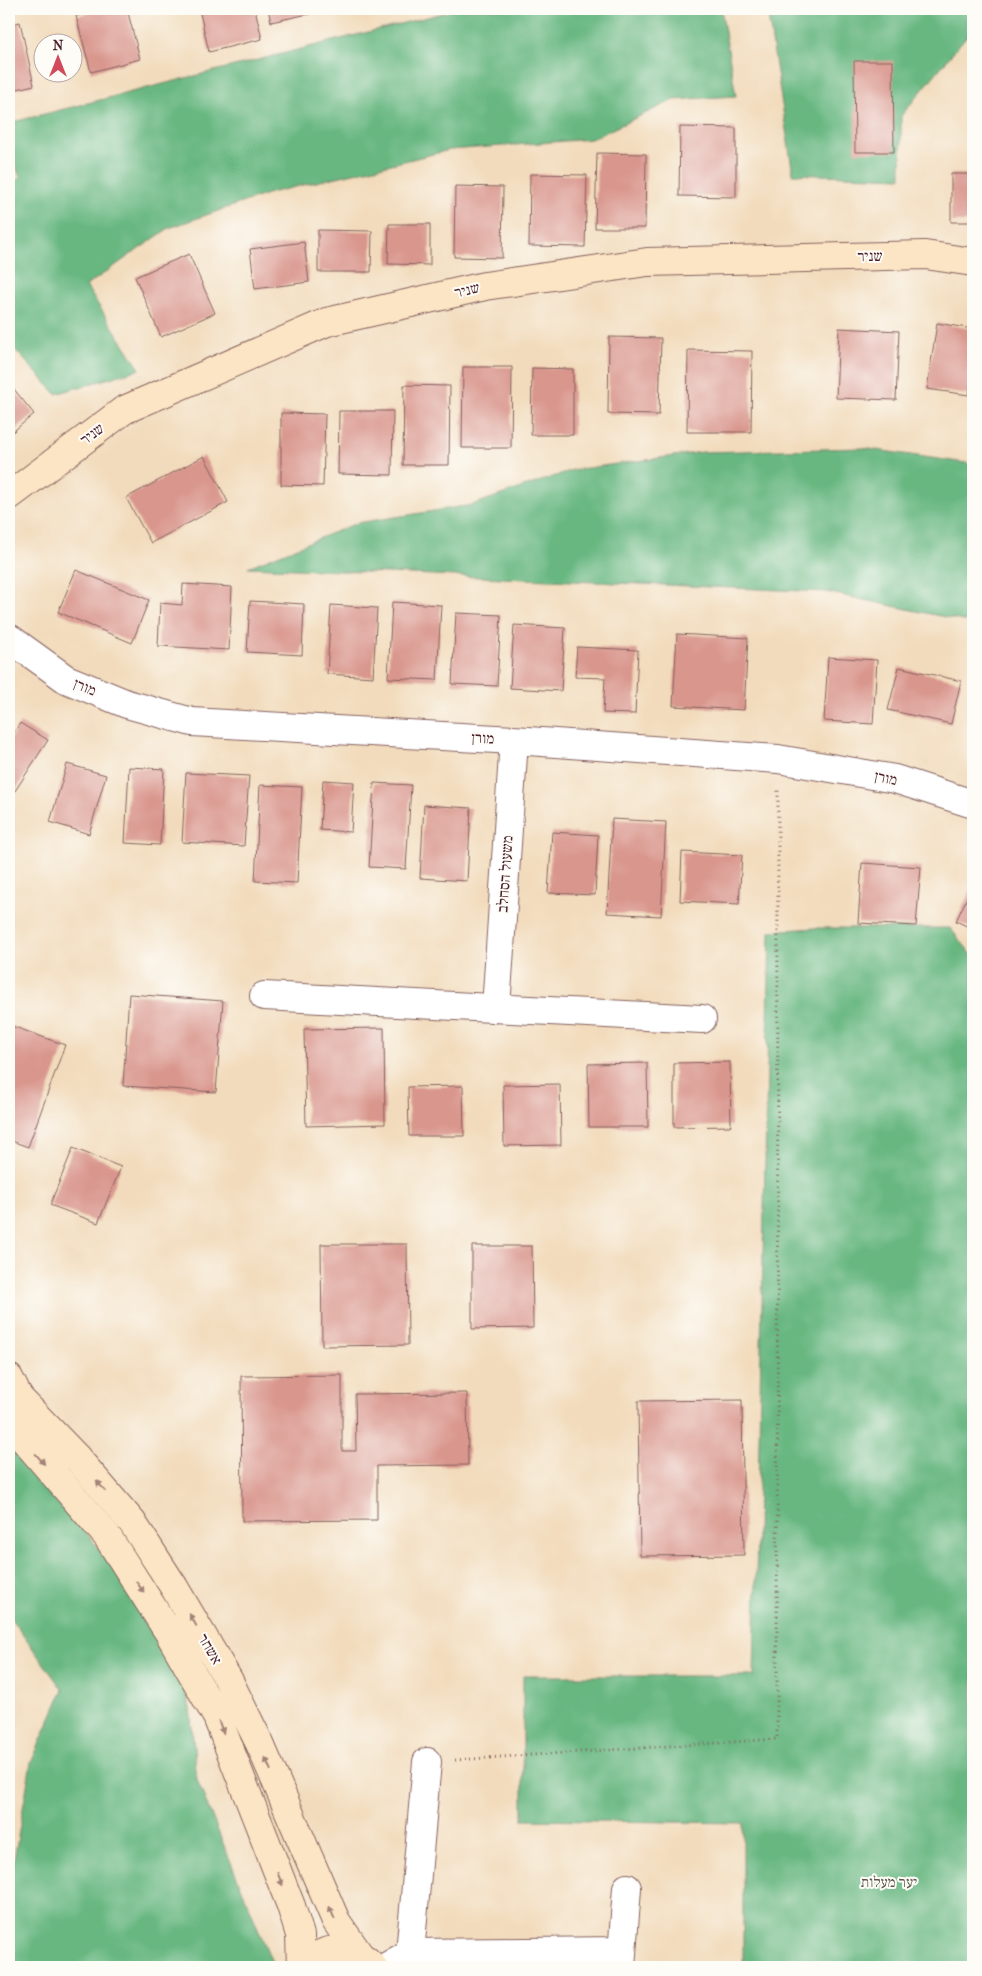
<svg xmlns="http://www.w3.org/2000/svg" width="982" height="1976" viewBox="0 0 982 1976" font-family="'IM FELL French Canon','Frank Ruhl Libre',serif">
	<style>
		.forest { fill: #68b781; stroke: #596b56 }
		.building { fill: #d9968d }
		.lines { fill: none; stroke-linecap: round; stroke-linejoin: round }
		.street-casing { stroke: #85615e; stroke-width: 30 }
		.secondary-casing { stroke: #85615e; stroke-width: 30 }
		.path { stroke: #85615e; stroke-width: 3; stroke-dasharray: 1 4; stroke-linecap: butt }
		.street { stroke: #fff; stroke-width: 28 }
		.secondary { stroke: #fce5c4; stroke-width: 28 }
		.oneway { fill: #a38278 }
		.labels { text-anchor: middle; stroke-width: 4; stroke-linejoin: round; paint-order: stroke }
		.street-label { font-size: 15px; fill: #4a1f2b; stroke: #fdfcf7 }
		.park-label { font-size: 15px; fill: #5a564c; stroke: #fdfcf7 }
	</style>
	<rect width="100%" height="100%" fill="#fdfcf7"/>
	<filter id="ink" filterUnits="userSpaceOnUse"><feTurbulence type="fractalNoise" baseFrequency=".02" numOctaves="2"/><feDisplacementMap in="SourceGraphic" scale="10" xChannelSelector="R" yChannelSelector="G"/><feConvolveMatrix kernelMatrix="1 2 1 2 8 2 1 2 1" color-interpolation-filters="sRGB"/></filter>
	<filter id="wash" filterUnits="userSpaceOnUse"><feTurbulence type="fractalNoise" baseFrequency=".0096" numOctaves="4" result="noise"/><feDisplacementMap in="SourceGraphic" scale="20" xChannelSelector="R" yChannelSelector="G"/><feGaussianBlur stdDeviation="1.12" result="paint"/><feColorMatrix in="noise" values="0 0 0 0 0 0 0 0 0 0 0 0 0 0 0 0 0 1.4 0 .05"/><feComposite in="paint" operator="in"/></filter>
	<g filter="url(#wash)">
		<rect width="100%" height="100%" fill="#f2dbbc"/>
		<path class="forest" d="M 459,9 L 721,9 L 736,96 L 674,100 L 591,139 L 450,150 L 270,193 L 169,228 L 86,286 L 140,369 L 56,394 L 9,343 L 9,185 L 20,178 L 9,144 L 9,123 Z
			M 767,9 L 973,9 L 973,28 L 901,116 L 901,178 L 793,174 Z
			M 862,448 L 973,464 L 973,623 L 826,592 L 248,567 L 357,523 L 472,505 L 573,470 L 703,452 Z
			M 815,928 L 950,928 L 973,956 L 973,1967 L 743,1967 L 743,1823 L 523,1820 L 523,1676 L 754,1676 L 770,931 Z
			M 9,1439 L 50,1484 L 146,1612 L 179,1670 L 190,1708 L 197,1780 L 274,1967 L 9,1967 L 9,1888 L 31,1763 L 63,1690 L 9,1616 Z"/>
		<g id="blocks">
			<path class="building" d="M 103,9 L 127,9 L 140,59 L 91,72 L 76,16 Z
				M 199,9 L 255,9 L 262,39 L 209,52 Z
				M 268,9 L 327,9 L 327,10 L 271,22 Z
				M 20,22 L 34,85 L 9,91 L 9,25 Z
				M 854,61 L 893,61 L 894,152 L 855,152 Z
				M 680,127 L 736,128 L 736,197 L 679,196 Z
				M 597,153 L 646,154 L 645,228 L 595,228 Z
				M 530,174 L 587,175 L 585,247 L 529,246 Z
				M 951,174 L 973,174 L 973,222 L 951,222 Z
				M 455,186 L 503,187 L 502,258 L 454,257 Z
				M 389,224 L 430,224 L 430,265 L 388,264 Z
				M 318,230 L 372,231 L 371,272 L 318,272 Z
				M 304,242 L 309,282 L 255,289 L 250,249 Z
				M 189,254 L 215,313 L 161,337 L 135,277 Z
				M 937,323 L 973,329 L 973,364 L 969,395 L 927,389 Z
				M 839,328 L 899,331 L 896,400 L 836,398 Z
				M 609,337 L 661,338 L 659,415 L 608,414 Z
				M 688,350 L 752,351 L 751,432 L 687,432 Z
				M 463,367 L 512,367 L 511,448 L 462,448 Z
				M 532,368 L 573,369 L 573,435 L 531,435 Z
				M 9,383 L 34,414 L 9,435 Z
				M 404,385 L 450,386 L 449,465 L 403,465 Z
				M 339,411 L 393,411 L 392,475 L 338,474 Z
				M 281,413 L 325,414 L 323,486 L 281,485 Z
				M 204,456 L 228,502 L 151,543 L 126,498 Z
				M 76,570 L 149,600 L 132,643 L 58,612 Z
				M 183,584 L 232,587 L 229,650 L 158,646 L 160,603 L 182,605 Z
				M 250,601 L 304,604 L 302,655 L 247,652 Z
				M 392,602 L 441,605 L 437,680 L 388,678 Z
				M 331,605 L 377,608 L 373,677 L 327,674 Z
				M 456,613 L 501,615 L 497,686 L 452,684 Z
				M 514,625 L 565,628 L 561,691 L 510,688 Z
				M 677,634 L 748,638 L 744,710 L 673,706 Z
				M 577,647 L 638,650 L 635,714 L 603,713 L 605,678 L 575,677 Z
				M 828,657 L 877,660 L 873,724 L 824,721 Z
				M 899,667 L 961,681 L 951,724 L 888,710 Z
				M 20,723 L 48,740 L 15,791 L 9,787 L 9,741 Z
				M 67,764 L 106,775 L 89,834 L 50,822 Z
				M 129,767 L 164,769 L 160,845 L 125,843 Z
				M 186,773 L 249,776 L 244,846 L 182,842 Z
				M 323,780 L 354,782 L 351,832 L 320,830 Z
				M 374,783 L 411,785 L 406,869 L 369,867 Z
				M 260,785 L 302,787 L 297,883 L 255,881 Z
				M 424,805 L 471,808 L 467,881 L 420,878 Z
				M 612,819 L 666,822 L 661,916 L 607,913 Z
				M 552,832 L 598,835 L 595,895 L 548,893 Z
				M 682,852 L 742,855 L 739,904 L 680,901 Z
				M 862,863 L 921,867 L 916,926 L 858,923 Z
				M 973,885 L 973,929 L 956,921 Z
				M 129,994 L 223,1001 L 216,1092 L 123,1086 Z
				M 9,1025 L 65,1045 L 28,1147 L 9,1140 Z
				M 384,1028 L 385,1124 L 306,1126 L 304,1029 Z
				M 730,1062 L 731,1126 L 674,1127 L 674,1063 Z
				M 647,1063 L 648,1127 L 589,1127 L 588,1064 Z
				M 560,1084 L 561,1145 L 504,1146 L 503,1085 Z
				M 463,1086 L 464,1136 L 409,1136 L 408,1087 Z
				M 73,1148 L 121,1167 L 98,1223 L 50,1205 Z
				M 321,1244 L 407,1244 L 408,1345 L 322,1346 Z
				M 472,1246 L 532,1246 L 533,1328 L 472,1329 Z
				M 342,1375 L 342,1451 L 356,1451 L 355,1394 L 467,1393 L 468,1465 L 377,1466 L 377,1520 L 242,1521 L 241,1376 Z
				M 742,1400 L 744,1555 L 640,1556 L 638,1401 Z"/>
		</g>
	</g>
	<g filter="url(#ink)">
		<use href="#blocks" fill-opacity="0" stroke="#85615e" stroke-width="1"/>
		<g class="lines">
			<g class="street-casing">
				<path id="street" d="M 9,638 L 66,679 L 127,704 L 192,722 L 514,740 L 778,759 L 895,779 L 973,804
					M 264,996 L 702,1019
					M 496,1008 L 514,740
					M 410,1953 L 427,1762
					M 386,1967 L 410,1953 L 621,1951
					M 621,1967 L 627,1888"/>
			</g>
			<g class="secondary-casing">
				<path id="secondary" d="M 9,496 L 124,410 L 327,322 L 485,286 L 647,262 L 925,255 L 973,262
					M 9,1378 L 19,1398 L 77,1458 L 132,1522 L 174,1587 L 228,1679 L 260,1744 L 336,1921 L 359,1954
					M 9,1422 L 107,1536 L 169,1633 L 217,1717 L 291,1906 L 300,1935 L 301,1967
					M 305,1967 C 322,1944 356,1945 373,1967"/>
			</g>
			<path class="path" d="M 455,1760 L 777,1739 L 778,788"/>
			<use href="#street" class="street"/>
			<use href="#secondary" class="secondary"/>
		</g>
		<defs><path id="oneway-solid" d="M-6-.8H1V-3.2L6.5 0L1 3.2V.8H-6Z" transform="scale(1.25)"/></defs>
		<g class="oneway">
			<use href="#oneway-solid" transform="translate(40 1459) rotate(49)"/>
			<use href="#oneway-solid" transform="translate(101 1486) rotate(-131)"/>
			<use href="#oneway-solid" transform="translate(140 1587) rotate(57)"/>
			<use href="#oneway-solid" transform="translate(193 1620) rotate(-120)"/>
			<use href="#oneway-solid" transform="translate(221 1727) rotate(69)"/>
			<use href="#oneway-solid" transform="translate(268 1764) rotate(-113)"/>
			<use href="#oneway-solid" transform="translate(280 1879) rotate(68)"/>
			<use href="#oneway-solid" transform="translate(332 1913) rotate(-113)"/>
		</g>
	</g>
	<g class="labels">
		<g class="street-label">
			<text transform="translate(870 256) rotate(-1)" y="5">שניר</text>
			<text transform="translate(467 290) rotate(-13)" y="5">שניר</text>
			<text transform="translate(92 434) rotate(-37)" y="5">שניר</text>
			<text transform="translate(85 687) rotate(22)" y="5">מורן</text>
			<text transform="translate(483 738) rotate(3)" y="5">מורן</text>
			<text transform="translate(886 778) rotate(12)" y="5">מורן</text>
			<text transform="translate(505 874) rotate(-86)" y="5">משעול הסחלב</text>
			<text transform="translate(210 1649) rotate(60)" y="5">אשחר</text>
		</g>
		<g class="park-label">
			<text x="889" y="1887">יער מעלות</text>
		</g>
	</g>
	<rect width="982" height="1976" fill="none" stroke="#fdfcf7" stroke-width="30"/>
	<g transform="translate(58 58)"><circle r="24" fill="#fdfcf7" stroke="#b5a4a5"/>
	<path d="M0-4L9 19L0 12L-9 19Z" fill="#d1495b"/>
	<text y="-8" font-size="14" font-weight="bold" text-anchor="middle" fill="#4a1f2b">N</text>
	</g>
</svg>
